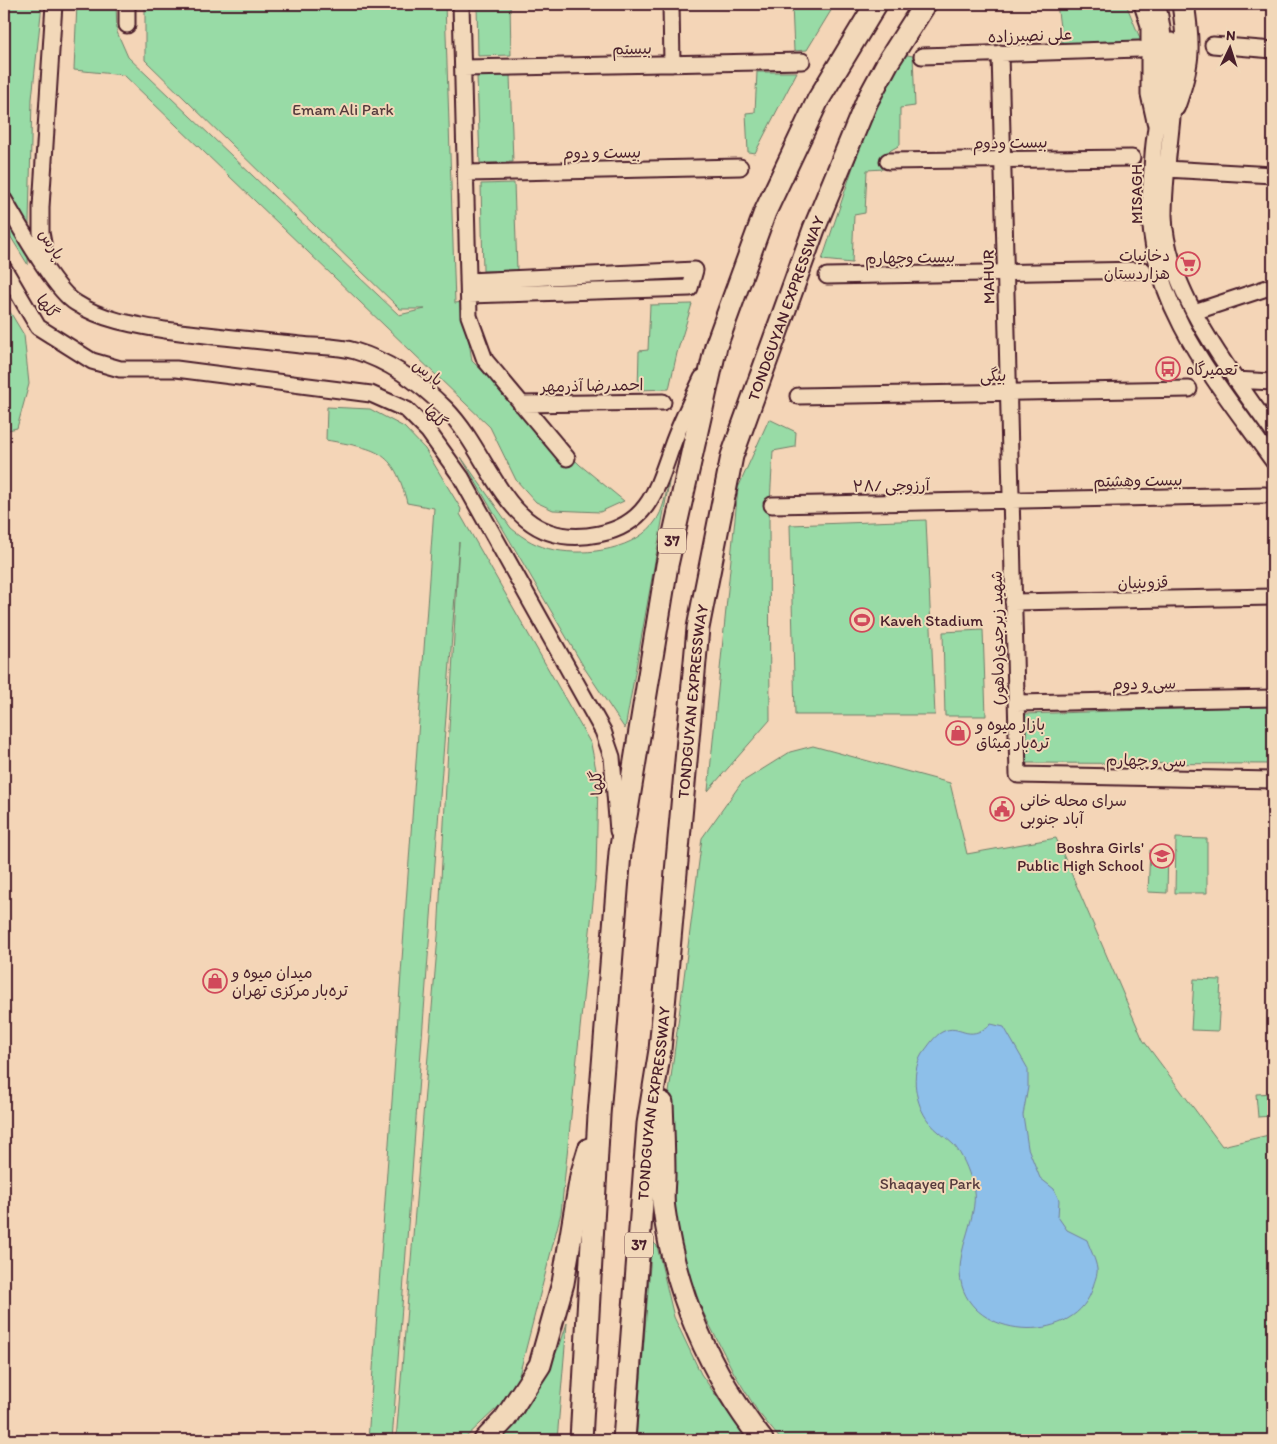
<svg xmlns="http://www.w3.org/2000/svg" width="1277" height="1444" viewBox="0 0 1277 1444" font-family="Itim,'Playpen Sans Arabic',sans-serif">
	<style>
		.green { fill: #98dba6; stroke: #717d68 }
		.water { fill: #8dbfe9; stroke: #727f9d }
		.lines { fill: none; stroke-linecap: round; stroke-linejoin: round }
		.minor-casing { stroke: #4a1f2b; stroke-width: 19 }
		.highway-casing { stroke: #4a1f2b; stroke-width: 25 }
		.minor { stroke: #f2d8b9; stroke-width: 15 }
		.highway { stroke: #f2d8b9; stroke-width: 21 }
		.labels { text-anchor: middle; stroke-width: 4; stroke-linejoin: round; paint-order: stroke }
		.shield { fill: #f2d8b9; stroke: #7c5656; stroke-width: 1 }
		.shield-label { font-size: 15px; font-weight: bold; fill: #4a1f2b }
		.street-label { font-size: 16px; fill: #4a1f2b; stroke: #f2d8b9 }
		.park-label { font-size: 16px; fill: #563b3d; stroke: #f2d8b9 }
		.poi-label { font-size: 16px; fill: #4a1f2b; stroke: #f2d8b9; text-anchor: start }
	</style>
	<rect width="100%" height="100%" fill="#f4d5b7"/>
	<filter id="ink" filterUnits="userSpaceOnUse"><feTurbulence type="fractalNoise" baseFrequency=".02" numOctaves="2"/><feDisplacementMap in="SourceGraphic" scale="10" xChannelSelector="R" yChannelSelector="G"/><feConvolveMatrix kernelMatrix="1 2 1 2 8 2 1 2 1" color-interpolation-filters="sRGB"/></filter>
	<g filter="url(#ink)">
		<path class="green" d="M 4,4 L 42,4 L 32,99 L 28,265 L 4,226 Z
			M 77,4 L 116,4 L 117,32 L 128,57 L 399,315 L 425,309 L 400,309 L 145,60 L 145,4 L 445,4 L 455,303 L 463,302 L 472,361 L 580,465 L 624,501 L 600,512 L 553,510 L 536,502 L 516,480 L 490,427 L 124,75 L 74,70 Z
			M 477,4 L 510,4 L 511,55 L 478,56 Z
			M 835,4 L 807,50 L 794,51 L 792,5 Z
			M 1057,4 L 1126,4 L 1142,43 L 1062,43 Z
			M 902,54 L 913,56 L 915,106 L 900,108 L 900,145 L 886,153 L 884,169 L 867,170 L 865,213 L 854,215 L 852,263 L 822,260 L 869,119 Z
			M 757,72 L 797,72 L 755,153 L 748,152 L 746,113 L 755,112 Z
			M 510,75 L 513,162 L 480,163 L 477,76 Z
			M 514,183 L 517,270 L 483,271 L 481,184 Z
			M 4,302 L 24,335 L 29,384 L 17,428 L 4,431 Z
			M 692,304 L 677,353 L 669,389 L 638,390 L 639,351 L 648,350 L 650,305 Z
			M 327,407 L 370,409 L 404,427 L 425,449 L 461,509 L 460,514 L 591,744 L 598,780 L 596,873 L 561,1213 L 515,1391 L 463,1440 L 396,1440 L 438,936 L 459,542 L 392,1440 L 368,1440 L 434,508 L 407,503 C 394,449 376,449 326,440 Z
			M 769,419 L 796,432 L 795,447 L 773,451 L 769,520 L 770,720 L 708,791 L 738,488 Z
			M 675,449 L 625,729 L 585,669 L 461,457 L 511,528 C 524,539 538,547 555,550 C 587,556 637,550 657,519 C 667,503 670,469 675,449 Z
			M 926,520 L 935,715 L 795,715 L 790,525 Z
			M 983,630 L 986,716 L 945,716 L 943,632 Z
			M 1273,706 L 1273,764 L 1024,763 L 1024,714 Z
			M 813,746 L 950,783 L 967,854 L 1056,838 L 1143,1040 L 1222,1146 L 1273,1134 L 1273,1440 L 781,1440 L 758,1412 L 734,1373 L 678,1263 L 669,1093 L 702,838 L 742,782 L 790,752 Z
			M 1176,838 L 1207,839 L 1207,893 L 1175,893 Z
			M 1270,846 L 1273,846 L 1273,894 L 1268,894 Z
			M 1150,850 L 1168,851 L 1167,893 L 1148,892 Z
			M 1194,979 L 1221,980 L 1218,1031 L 1191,1030 Z
			M 1273,1093 L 1273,1116 L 1258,1117 L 1256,1094 Z
			M 652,1241 L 657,1246 L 674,1317 L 701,1374 L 747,1440 L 636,1440 Z
			M 567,1323 L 557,1440 L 498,1440 L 523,1414 L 560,1345 Z"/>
		<path class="water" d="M 991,1024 L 1004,1027 L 1028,1069 L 1028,1087 L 1023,1115 L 1028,1148 L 1040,1178 L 1054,1189 L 1059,1200 L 1058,1217 L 1067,1230 L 1087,1240 C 1090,1249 1096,1260 1097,1269 C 1098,1274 1094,1282 1093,1287 C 1077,1344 978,1341 962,1286 C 952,1251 983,1214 972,1182 C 968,1169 963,1156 954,1145 C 946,1137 936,1131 929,1122 C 915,1104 910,1074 922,1054 C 928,1047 934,1036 942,1032 C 961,1022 966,1045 991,1024 Z"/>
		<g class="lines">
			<g class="minor-casing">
				<path id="minor" d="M 127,4 L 127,25
					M 461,4 L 469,316 L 485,360 L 567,458
					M 671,4 L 672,64
					M 1157,4 C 1172,54 1157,104 1153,154 C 1152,171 1150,189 1150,207 C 1150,307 1218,384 1273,461
					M 1172,41 C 1180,99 1164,157 1164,215 C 1165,288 1232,375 1273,432
					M 1213,45 L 1273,50
					M 1000,53 L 1018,775 L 1273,780
					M 922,56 L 1139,49
					M 463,68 L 802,61
					M 888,161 L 1132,158
					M 1166,169 L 1273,175
					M 466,173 L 740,167
					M 4,200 C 19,225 54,290 76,303 C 102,320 134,325 165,330 C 209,336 255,340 300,345 C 317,347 338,346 355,351 C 389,361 421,384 446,409 C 496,460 506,553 599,534 C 649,524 657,488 672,446 C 680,423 692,400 702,378
					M 45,254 L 41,232 L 41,207 L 54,4
					M 4,269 L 38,327 L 92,361 L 120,369 L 176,369 L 371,394 L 407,410 L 428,431 L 461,477 L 603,731 L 612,757 L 618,831
					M 827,276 L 1143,270
					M 468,281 L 695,270 L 690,288 L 469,295
					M 1194,312 L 1273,286
					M 1235,380 L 1273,382
					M 798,396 L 1189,389
					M 521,404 L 663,402
					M 772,505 L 1265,495
					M 1013,602 L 1273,597
					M 1016,703 L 1273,698"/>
			</g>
			<g class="highway-casing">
				<g id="highway">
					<path d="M 1145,4 L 1152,25 L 1152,94 L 1158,121"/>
					<path d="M 1174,106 C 1189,64 1190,48 1183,4"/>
					<path d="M 662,1103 C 663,1127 664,1151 664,1175 C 664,1186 662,1198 664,1209 C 675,1294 710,1373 762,1440"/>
					<path d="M 485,1440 L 505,1419 L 540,1365 L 563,1283 L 581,1176 L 589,1149"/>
					<path d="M 581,1440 L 599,1115 L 620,853 L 667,565 L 716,346 L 765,212 L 818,100 L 876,4"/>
					<path id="s1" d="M 624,1440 L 648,1124 L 660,1050 L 698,628 L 732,456 L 814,229 L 867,101 L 888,62 L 925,4"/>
				</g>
			</g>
			<use href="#minor" class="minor"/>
			<use href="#highway" class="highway"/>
		</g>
	</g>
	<defs>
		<g id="supermarket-ring" transform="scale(1.25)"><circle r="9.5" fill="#f2d8b9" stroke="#d1495b" stroke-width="1.5"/><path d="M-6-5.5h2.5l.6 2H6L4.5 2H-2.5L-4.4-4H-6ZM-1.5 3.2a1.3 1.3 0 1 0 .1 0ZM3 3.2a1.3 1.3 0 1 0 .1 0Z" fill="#d1495b"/></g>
		<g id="bus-ring" transform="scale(1.25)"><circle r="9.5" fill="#f2d8b9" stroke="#d1495b" stroke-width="1.5"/><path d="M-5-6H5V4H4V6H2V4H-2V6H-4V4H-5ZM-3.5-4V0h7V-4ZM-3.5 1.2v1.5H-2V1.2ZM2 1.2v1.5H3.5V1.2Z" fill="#d1495b"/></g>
		<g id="stadium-ring" transform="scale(1.25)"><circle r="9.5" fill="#f2d8b9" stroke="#d1495b" stroke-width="1.5"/><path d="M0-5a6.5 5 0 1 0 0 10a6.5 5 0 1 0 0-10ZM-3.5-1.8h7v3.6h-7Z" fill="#d1495b"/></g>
		<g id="shop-ring" transform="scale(1.25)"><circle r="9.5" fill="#f2d8b9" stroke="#d1495b" stroke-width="1.5"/><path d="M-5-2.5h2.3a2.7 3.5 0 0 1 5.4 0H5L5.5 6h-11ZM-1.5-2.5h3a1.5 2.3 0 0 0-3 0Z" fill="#d1495b"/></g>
		<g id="civic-ring" transform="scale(1.25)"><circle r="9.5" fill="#f2d8b9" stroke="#d1495b" stroke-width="1.5"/><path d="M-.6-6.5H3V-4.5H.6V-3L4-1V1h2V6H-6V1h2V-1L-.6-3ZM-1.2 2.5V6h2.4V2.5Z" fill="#d1495b"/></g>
		<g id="school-ring" transform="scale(1.25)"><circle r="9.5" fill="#f2d8b9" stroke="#d1495b" stroke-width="1.5"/><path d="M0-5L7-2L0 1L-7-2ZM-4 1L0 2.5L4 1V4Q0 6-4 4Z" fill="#d1495b"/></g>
	</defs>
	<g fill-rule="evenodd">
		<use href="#supermarket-ring" x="1188" y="264"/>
		<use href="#bus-ring" x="1168" y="369"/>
		<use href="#stadium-ring" x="862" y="620"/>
		<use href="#shop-ring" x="958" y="733"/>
		<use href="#civic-ring" x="1002" y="809"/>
		<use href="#school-ring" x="1162" y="856"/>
		<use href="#shop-ring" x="215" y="981"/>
	</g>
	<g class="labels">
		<g class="shield">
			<rect x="658" y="528.5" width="28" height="25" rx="4"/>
			<rect x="625" y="1232.5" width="28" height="25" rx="4"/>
		</g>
		<g class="shield-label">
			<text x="672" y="546">37</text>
			<text x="639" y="1250">37</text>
		</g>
		<g class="street-label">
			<text transform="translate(1030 35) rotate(-2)" y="6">علی نصیرزاده</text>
			<text transform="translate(632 48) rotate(-1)" y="6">بیستم</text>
			<text transform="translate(1010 142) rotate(-1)" y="6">بیست ودوم</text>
			<text transform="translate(602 152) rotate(-1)" y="6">بیست و دوم</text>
			<text transform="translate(1136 194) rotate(-90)" y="6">MISAGH</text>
			<text transform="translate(52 244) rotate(57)" y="6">پارس</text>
			<text transform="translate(910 257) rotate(-1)" y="6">بیست وچهارم</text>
			<text transform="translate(988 277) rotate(-91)" y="6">MAHUR</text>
			<text transform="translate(48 306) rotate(53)" y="6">گلها</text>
			<text dy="6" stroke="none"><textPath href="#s1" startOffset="1148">TONDGUYAN EXPRESSWAY</textPath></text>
			<text transform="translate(428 372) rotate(37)" y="6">پارس</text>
			<text transform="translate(993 375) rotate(-1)" y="6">بیگی</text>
			<text transform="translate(592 385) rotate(-1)" y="6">احمدرضا آذرمهر</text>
			<text transform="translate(436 416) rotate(48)" y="6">گلها</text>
			<text transform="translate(1138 480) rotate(-1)" y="6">بیست وهشتم</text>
			<text transform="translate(891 485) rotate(-1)" y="6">آرزوجی /۲۸</text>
			<text transform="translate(1143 582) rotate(-1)" y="6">قزوینیان</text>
			<text transform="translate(997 638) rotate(-91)" y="6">شهید زبرجدی(ماهور)</text>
			<text transform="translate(1144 683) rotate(-1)" y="6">سی و دوم</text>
			<text dy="6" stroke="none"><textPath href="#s1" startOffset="742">TONDGUYAN EXPRESSWAY</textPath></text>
			<text transform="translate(1146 760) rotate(1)" y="6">سی و چهارم</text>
			<text transform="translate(596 783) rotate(-94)" y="6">گلها</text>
			<text dy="6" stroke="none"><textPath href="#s1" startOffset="338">TONDGUYAN EXPRESSWAY</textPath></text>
		</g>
		<g class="park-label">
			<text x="343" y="115">Emam Ali Park</text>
			<text x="930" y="1189">Shaqayeq Park</text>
		</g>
		<g class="poi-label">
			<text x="1170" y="261" text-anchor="end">دخانیات<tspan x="1170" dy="18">هزاردستان</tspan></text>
			<text x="1186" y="375">تعمیرگاه</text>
			<text x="880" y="626">Kaveh Stadium</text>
			<text x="976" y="730">بازار میوه و<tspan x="976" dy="18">تره‌بار میثاق</tspan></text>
			<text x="1020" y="806">سرای محله خانی<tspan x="1020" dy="18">آباد جنوبی</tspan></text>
			<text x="1144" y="853" text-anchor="end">Boshra Girls'<tspan x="1144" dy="18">Public High School</tspan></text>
			<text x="232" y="978">میدان میوه و<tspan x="232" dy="18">تره‌بار مرکزی تهران</tspan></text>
		</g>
	</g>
	<rect width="1277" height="1444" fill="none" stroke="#f2d8b9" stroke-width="20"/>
	<rect x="10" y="10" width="1257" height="1424" fill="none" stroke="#4a1f2b" stroke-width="2" filter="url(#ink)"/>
	<g transform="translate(1230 48) rotate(4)" stroke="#f2d8b9" stroke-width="4" paint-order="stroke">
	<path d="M0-4L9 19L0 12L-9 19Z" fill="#4a1f2b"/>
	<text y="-8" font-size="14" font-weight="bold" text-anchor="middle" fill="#4a1f2b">N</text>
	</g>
</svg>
